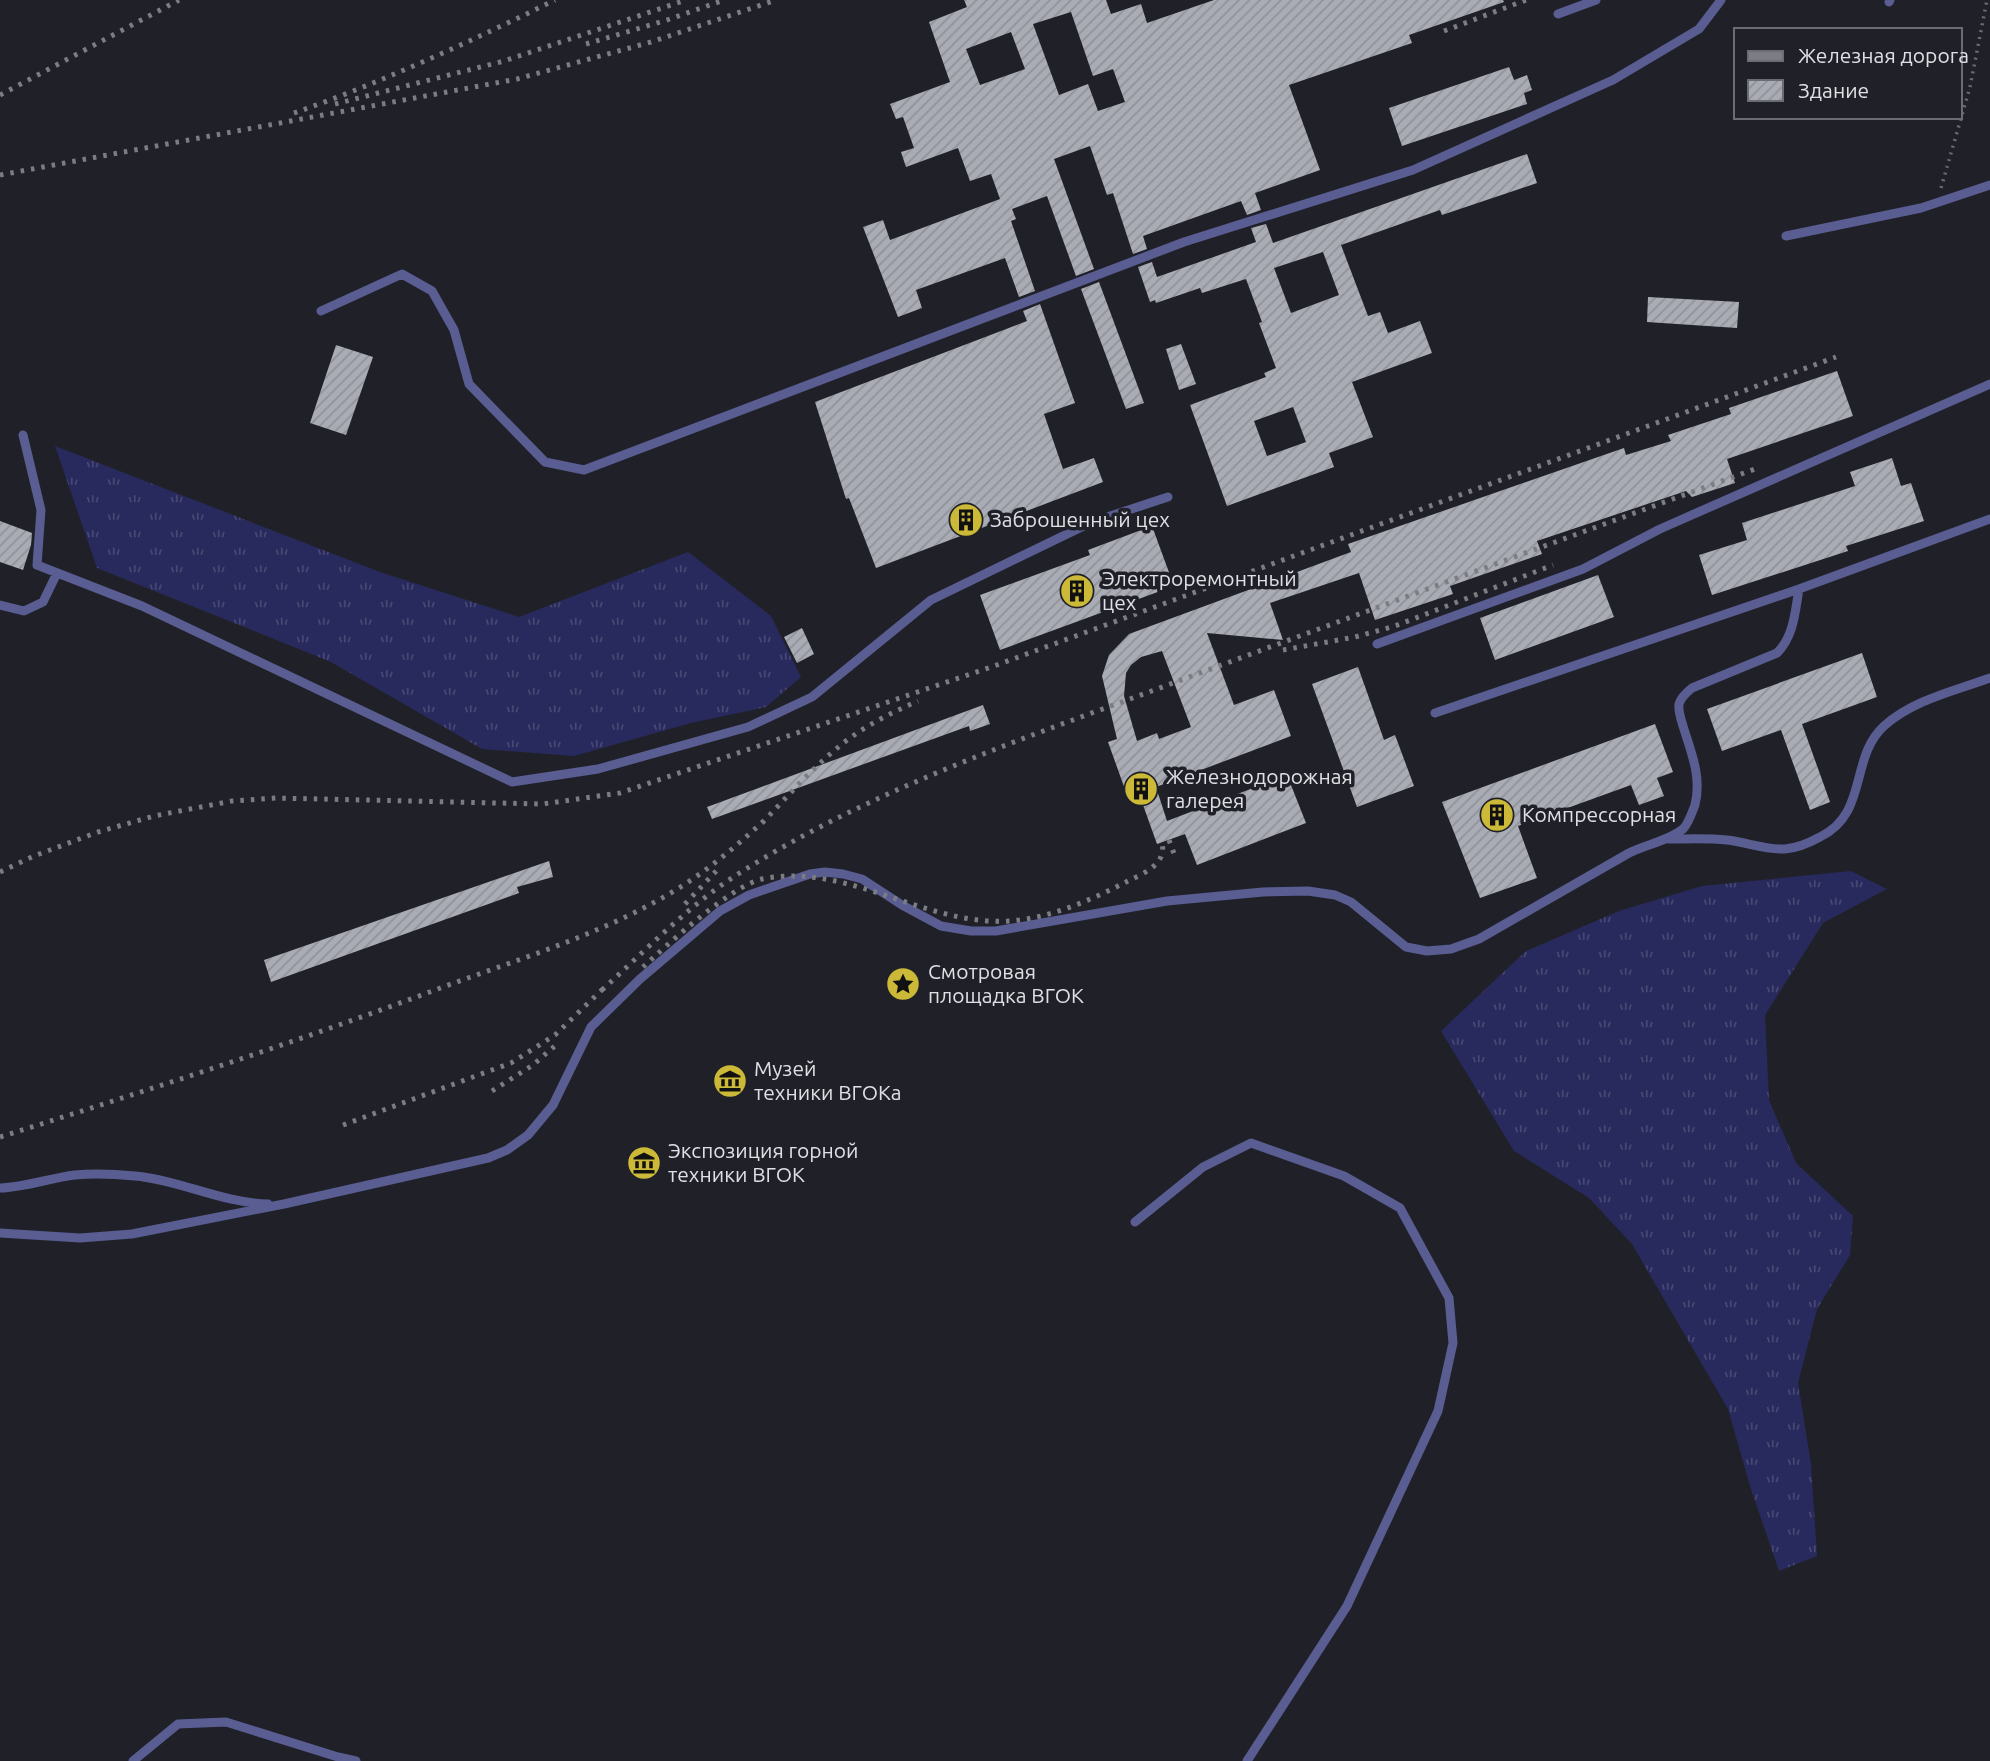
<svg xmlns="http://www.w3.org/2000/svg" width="1990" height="1761" viewBox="0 0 1990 1761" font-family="Ubuntu,sans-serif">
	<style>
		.grass { fill: url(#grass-tufts) }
		.building { fill: url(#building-hatch); fill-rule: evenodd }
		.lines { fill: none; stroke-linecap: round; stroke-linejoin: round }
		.path { stroke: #6a6b71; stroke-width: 3.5; stroke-dasharray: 2 5; stroke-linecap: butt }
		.service { stroke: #595d92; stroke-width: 9 }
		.rail { stroke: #7c7d83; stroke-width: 5; stroke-dasharray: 3.5 7; stroke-linecap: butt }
		.labels { text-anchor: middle; stroke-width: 7; stroke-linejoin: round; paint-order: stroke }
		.poi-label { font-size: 21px; fill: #dfe0e5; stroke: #202128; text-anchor: start }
	</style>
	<defs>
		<pattern id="grass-tufts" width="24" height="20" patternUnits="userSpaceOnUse" patternTransform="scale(1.75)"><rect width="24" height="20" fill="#28295c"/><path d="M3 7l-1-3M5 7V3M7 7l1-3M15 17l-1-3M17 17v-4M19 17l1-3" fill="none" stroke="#474873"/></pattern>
		<pattern id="building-hatch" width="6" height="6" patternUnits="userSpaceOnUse" patternTransform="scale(1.75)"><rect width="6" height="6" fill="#aaacb5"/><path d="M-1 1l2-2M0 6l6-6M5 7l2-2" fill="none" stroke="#909299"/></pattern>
	</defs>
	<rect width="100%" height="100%" fill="#202128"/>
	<path class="grass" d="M 55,446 L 380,572 L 519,617 L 688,552 L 771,616 L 801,677 L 766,707 L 691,723 L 574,756 L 482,749 L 331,662 L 97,568 Z
		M 1851,871 L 1887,889 L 1823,923 L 1765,1015 L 1769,1100 L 1796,1163 L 1853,1216 L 1850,1255 L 1817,1309 L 1798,1383 L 1811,1464 L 1817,1556 L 1779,1571 L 1750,1486 L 1728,1409 L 1632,1244 L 1589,1198 L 1514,1151 L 1441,1031 L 1526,951 L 1619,911 L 1702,886 Z"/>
	<path class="building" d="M 964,0 L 1106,0 L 1111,14 L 1141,4 L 1147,23 L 1214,0 L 1503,0 L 1504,2 L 1409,35 L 1412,43 L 1289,85 L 1320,170 L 1255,193 L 1261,210 L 1247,215 L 1241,201 L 1143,236 L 1147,249 L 1133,254 L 1113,193 L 1107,195 L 1090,146 L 1054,159 L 1094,269 L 1076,276 L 1047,196 L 1012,209 L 1016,219 L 1011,221 L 1035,291 L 1019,297 L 1005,258 L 916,290 L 922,308 L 898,317 L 863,227 L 883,220 L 890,240 L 1000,199 L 991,174 L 970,181 L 958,148 L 906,167 L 901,152 L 914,148 L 903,117 L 896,119 L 890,104 L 950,82 L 929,22 L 967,7 ZM 1071,12 L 1093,76 L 1113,69 L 1125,102 L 1098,111 L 1088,84 L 1059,95 L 1033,24 ZM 1011,32 L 1025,69 L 980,85 L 966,49 Z
		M 1509,67 L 1514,80 L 1527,75 L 1532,90 L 1524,93 L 1527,104 L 1402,146 L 1389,108 Z
		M 1527,154 L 1537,183 L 1442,215 L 1440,210 L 1341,245 L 1368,316 L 1380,312 L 1388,333 L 1420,321 L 1432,353 L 1352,382 L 1373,437 L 1329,453 L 1334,467 L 1227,506 L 1190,405 L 1266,377 L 1264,373 L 1276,368 L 1259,323 L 1262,322 L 1246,279 L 1202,293 L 1200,288 L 1156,303 L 1155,300 L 1150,302 L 1138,267 L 1152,262 L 1157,277 L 1256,242 L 1251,228 L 1266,224 L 1273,243 ZM 1323,252 L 1339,295 L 1291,313 L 1274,268 ZM 1293,407 L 1306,442 L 1267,456 L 1254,421 Z
		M 1099,282 L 1144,403 L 1126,409 L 1081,289 Z
		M 1648,297 L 1739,302 L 1737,328 L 1647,322 Z
		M 1040,304 L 1075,403 L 1044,414 L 1063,469 L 1094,458 L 1103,482 L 876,568 L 849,498 L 846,499 L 815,402 L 1027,321 L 1023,311 Z
		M 1181,344 L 1196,384 L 1179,390 L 1166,349 Z
		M 336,345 L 373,357 L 346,435 L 310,423 Z
		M 1837,371 L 1853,416 L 1727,459 L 1735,483 L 1692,497 L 1686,491 L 1537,541 L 1542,554 L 1450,586 L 1453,594 L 1375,620 L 1359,573 L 1270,603 L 1283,640 L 1207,633 L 1234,705 L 1274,690 L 1291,736 L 1156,787 L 1167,821 L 1287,775 L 1306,823 L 1197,865 L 1185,834 L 1157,844 L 1138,791 L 1127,795 L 1108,742 L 1117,739 L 1102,676 L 1109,655 L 1129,634 L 1351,552 L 1348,544 L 1624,448 L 1626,455 L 1671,441 L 1668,435 L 1731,414 L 1729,408 ZM 1162,651 L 1191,727 L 1159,739 L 1157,733 L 1137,741 L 1124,696 L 1126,673 L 1131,665 L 1141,657 Z
		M 1892,458 L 1901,486 L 1911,483 L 1924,521 L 1846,546 L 1848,551 L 1712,595 L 1699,555 L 1747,540 L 1742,523 L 1855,486 L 1850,472 Z
		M 0,521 L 32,533 L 31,545 L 23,570 L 0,562 Z
		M 1152,526 L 1174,586 L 1000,650 L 980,595 L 1090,555 L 1088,550 Z
		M 1598,575 L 1614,617 L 1495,660 L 1480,618 Z
		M 802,628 L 814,654 L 797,663 L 784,637 Z
		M 1862,653 L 1877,697 L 1802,724 L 1830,802 L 1810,810 L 1781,730 L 1722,751 L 1707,709 Z
		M 1358,667 L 1384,740 L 1395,735 L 1414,786 L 1357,807 L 1312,684 Z
		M 983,705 L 990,724 L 970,731 L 969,726 L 712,819 L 707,807 Z
		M 1655,724 L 1673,772 L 1657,778 L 1664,796 L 1639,805 L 1631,785 L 1518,826 L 1537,878 L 1480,898 L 1442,802 Z
		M 549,861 L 553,877 L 517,887 L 519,893 L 271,982 L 264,960 Z"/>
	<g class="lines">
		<path class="path" d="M 1941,188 L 1970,87 L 1987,0"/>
		<path class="service" d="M 1889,2 L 1890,0
			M 1558,14 L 1596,0
			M 1786,236 L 1921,208 L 1990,185
			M 321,311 L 402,274 L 432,291 L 454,330 L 469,384 L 545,462 L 584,470 L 1184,242 L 1413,170 L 1613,80 L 1699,29 L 1721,0
			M 23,435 L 41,510 L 37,565 L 142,606 L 512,782 L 598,769 L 748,727 L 812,697 L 931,600 L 1092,522 L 1168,497
			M 0,605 L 24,611 L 43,602 L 57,573
			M 1377,644 L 1583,569 L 1660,529 L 1990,384
			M 1435,713 L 1799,589 L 1990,519
			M 1669,839 C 1688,839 1708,838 1727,840 C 1746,842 1766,850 1785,849 C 1798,848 1809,843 1820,837 C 1869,813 1849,758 1884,726 C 1913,700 1954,691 1990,678
			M 0,1188 C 26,1187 50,1178 75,1175 C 94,1173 116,1174 135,1176 C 180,1180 222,1203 268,1204
			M 1135,1222 L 1203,1167 L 1251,1143 L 1344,1176 L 1400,1208 L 1449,1298 L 1453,1343 L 1438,1411 L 1347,1606 L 1247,1761
			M 0,1233 L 80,1238 L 132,1234 L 284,1204 L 488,1158 L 507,1150 L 528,1135 L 553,1105 L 591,1027 L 640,979 L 720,911 L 749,895 L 810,874 L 825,872 L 843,874 L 862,879 L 902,905 L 941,926 L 971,931 L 996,931 L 1167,901 L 1263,892 L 1308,891 L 1335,895 L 1351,902 L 1406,947 L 1427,951 L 1451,949 L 1479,939 L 1629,853 C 1645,845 1670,840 1683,829 C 1689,823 1692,812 1695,805 C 1702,777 1691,752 1683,726 C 1681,719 1678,711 1679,704 C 1681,697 1687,692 1692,688 L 1777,653 C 1794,636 1795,612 1799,589
			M 133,1761 L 178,1724 L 226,1722 L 338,1757 L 356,1761"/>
		<path class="rail" d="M 1444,31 L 1526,0
			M 586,44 L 667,20 L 724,0
			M 0,95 L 179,0
			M 335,104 L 504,61 L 686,0
			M 294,113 C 380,83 472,41 555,0
			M 0,175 L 517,79 L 651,42 L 776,0
			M 1283,650 L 1355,637 L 1395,626 L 1553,565
			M 762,823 C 788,796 812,768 841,745 C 864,726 891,713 918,701
			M 1169,840 L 1176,859
			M 0,872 L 34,856 L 98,832 L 154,816 L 232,801 L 276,798 L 542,804 L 620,793 L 994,666 L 1836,357
			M 685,904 L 719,868
			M 643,967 C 668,944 731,886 762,879 C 841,863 913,917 990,921 C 1037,924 1085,903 1126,882 C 1142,874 1167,865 1162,843
			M 602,990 C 646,950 688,906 738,874 C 870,790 1020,740 1165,686 C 1361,613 1558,541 1755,469
			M 492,1091 L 533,1065 L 557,1044
			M 343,1125 L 511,1063 L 555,1035 L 607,985
			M 0,1137 C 149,1090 297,1042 443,987 C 519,959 599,935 669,894 C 705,873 738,845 769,816"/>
	</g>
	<defs>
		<g id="building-disc" transform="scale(1.75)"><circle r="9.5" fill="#cdb938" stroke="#202128"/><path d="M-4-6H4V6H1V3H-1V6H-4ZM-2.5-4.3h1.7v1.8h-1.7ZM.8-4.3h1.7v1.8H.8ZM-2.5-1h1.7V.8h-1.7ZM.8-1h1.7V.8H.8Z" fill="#111"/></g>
		<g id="sight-disc" transform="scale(1.75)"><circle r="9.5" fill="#cdb938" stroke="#202128"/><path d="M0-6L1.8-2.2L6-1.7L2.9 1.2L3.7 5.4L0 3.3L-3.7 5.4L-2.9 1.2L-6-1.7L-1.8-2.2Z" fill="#111"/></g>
		<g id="museum-disc" transform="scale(1.75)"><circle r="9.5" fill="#cdb938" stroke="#202128"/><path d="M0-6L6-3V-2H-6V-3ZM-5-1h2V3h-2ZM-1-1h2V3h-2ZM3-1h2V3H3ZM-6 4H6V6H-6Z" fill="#111"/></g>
	</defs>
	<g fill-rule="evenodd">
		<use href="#building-disc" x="966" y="520"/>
		<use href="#building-disc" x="1077" y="591"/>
		<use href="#building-disc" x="1141" y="789"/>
		<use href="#building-disc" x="1497" y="815"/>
		<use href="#sight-disc" x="903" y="984"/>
		<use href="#museum-disc" x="730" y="1081"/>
		<use href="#museum-disc" x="644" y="1163"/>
	</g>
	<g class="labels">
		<g class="poi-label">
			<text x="990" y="527">Заброшенный цех</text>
			<text x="1102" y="586">Электроремонтный<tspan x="1102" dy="24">цех</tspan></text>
			<text x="1166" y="784">Железнодорожная<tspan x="1166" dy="24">галерея</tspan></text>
			<text x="1522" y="822">Компрессорная</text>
			<text x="928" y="979">Смотровая<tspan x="928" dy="24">площадка ВГОК</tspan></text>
			<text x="754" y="1076">Музей<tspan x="754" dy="24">техники ВГОКа</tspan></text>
			<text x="668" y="1158">Экспозиция горной<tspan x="668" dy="24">техники ВГОК</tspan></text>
		</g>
	</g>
	<rect x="1734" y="28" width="228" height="91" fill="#202128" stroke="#6c6d74" stroke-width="2"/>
	<rect x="1748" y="51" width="35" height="10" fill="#7c7d83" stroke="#6c6d74" stroke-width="2"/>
	<text x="1798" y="63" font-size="21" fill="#dfe0e5">Железная дорога</text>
	<rect x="1748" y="80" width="35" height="21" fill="url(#building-hatch)" stroke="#6c6d74" stroke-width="2"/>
	<text x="1798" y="98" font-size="21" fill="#dfe0e5">Здание</text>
</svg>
